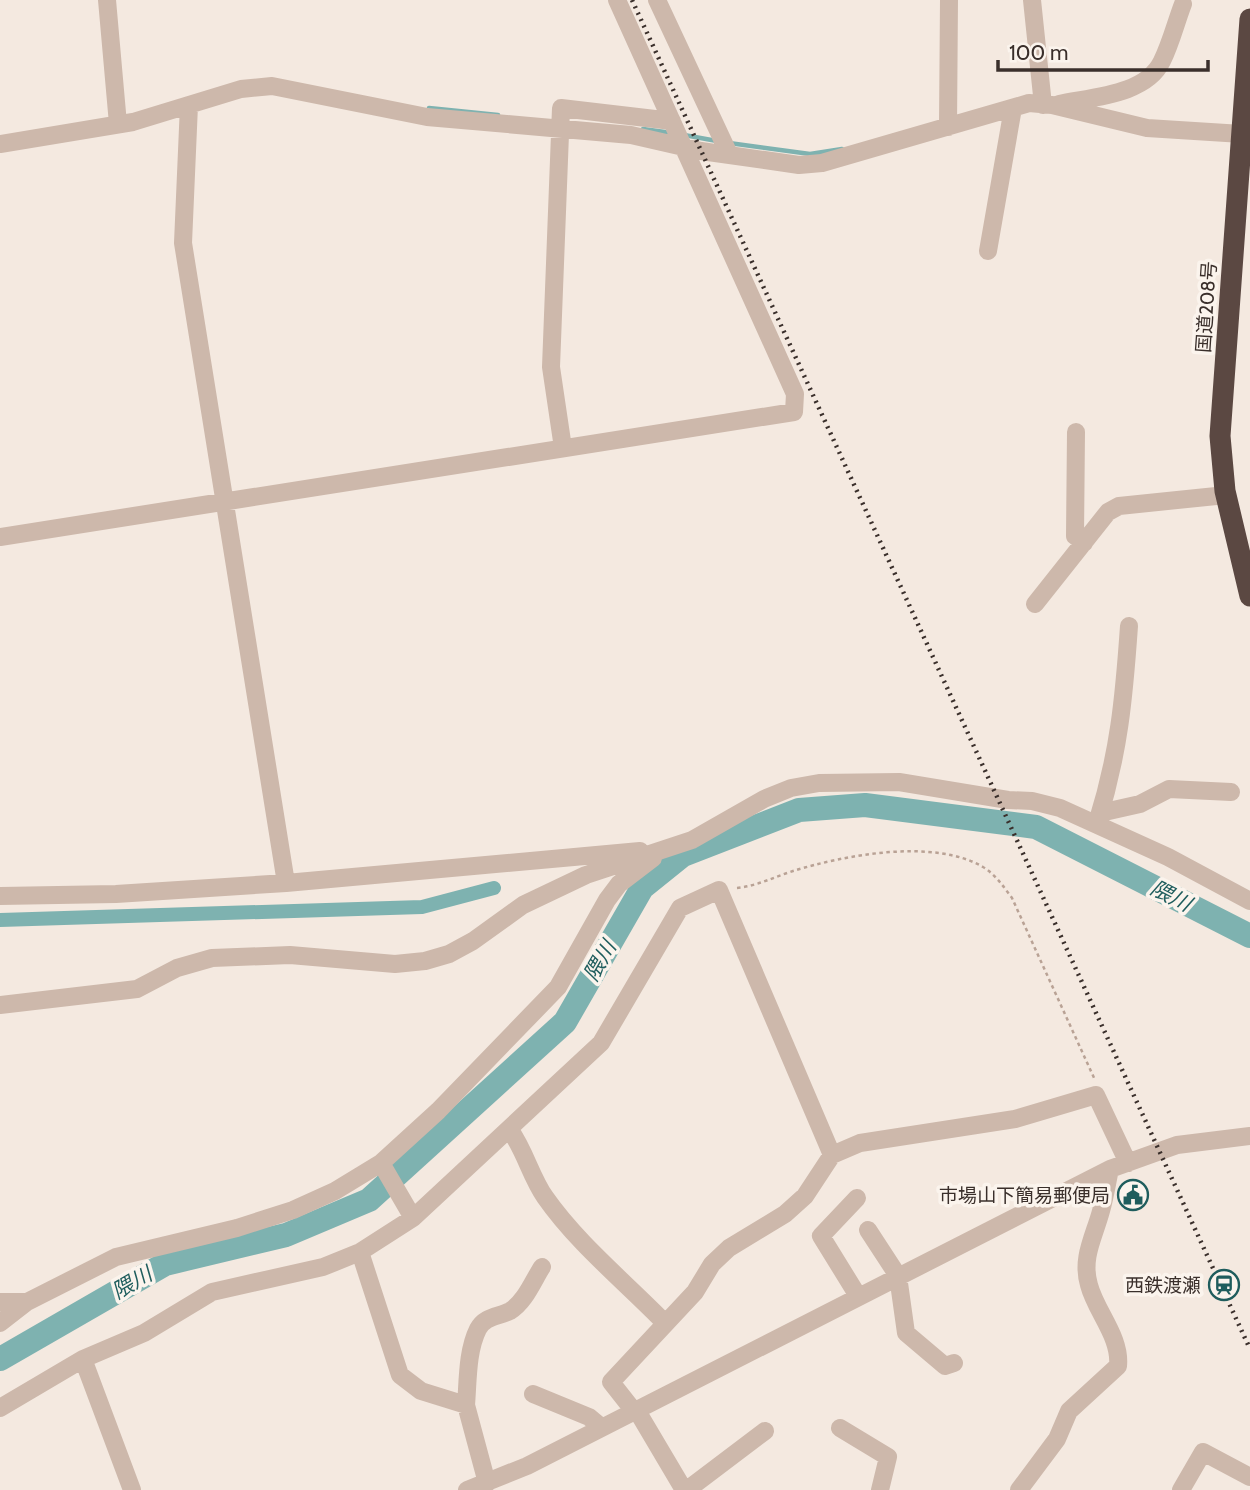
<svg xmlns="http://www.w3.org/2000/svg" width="1250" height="1490" viewBox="0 0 1250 1490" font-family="Cabin,'Noto Sans JP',sans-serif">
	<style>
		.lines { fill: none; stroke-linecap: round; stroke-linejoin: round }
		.stream { stroke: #7eb2b0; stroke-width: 4.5 }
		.canal { stroke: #7eb2b0; stroke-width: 14 }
		.river { stroke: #7eb2b0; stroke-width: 24 }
		.path { stroke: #b9a295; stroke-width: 2.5; stroke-dasharray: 3.5 3.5; stroke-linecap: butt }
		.minor { stroke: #cdb8ab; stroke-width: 18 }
		.highway { stroke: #5b4842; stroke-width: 21 }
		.rail { stroke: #3a2f2b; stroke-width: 4.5; stroke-dasharray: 2 5; stroke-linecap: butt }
		.labels { text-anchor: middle; stroke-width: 7; stroke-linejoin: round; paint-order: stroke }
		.street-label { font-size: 19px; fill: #3a2f2b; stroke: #fbf4ed }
		.poi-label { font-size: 19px; fill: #3a2f2b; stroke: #fbf4ed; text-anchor: end }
		.water-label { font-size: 21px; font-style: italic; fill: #1f5d5d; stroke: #fbf4ed }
	</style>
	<rect width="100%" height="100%" fill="#f4e9e0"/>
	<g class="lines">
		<path class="stream" d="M 429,108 L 498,115
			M 643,129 L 672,133
			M 684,135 L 717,141
			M 729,143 L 810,154 L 842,149"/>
		<path class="canal" d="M 0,920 L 422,907 L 494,888"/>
		<path class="river" d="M 0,1359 L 165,1264 L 286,1235 L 369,1200 L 565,1022 L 642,888 L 683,855 L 799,810 L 865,805 L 1036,827 L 1250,936"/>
		<path class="path" d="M 737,888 C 757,886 774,877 793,871 C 845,855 934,838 983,867 C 996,875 1003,886 1012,898 L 1095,1080"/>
		<path class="minor" d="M 107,0 L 118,124
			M 657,0 L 729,154
			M 1032,0 L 1043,105
			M 1059,104 C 1092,97 1146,95 1162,61 C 1171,43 1176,22 1183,4
			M 189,105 L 183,243 L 286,883
			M 948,127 L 949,0
			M 0,144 L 133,122 L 241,89 L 272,86 L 427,117 L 631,135 L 701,151 L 799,165 L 822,163 L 1029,103 L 1052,105 L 1147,128 L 1242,134
			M 988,251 L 1013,108
			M 1076,432 L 1075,536 L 1084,543
			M 563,448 L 551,367 L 561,108 L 672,121
			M 0,537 L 794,412 L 795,394 L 617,0
			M 1035,604 L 1108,512 L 1119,506 L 1226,495
			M 1100,813 L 1140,804 L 1169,789 L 1231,792
			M 1097,823 C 1119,753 1124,698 1129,626
			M 0,896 L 116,894 L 286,883 L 640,851
			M 0,1005 L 137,989 L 177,968 L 212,958 L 290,955 L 395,964 L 425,961 L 449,954 L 473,941 L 523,905 L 586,875 L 692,840 L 764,799 L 791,788 L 819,783 L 899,782 L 1008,800 L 1032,801 L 1060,808 L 1168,857 L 1250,901
			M 510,1130 C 525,1151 531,1177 545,1197 C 577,1243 625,1282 664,1322
			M 381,1163 L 413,1218
			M 857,1198 L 821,1236 L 858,1296
			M 868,1230 L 898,1276 L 906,1333 L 945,1366 L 954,1363
			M 360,1252 L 400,1375 L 421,1391 L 466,1405 L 487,1483
			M 0,1302 L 27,1302
			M 0,1323 L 27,1302 L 116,1257 L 237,1228 L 293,1210 L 335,1191 L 381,1163 L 438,1111 L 558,987 L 607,900 L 619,884 L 653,858
			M 83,1359 L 132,1490
			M 533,1394 L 589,1417 L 601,1427
			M 466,1405 C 468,1381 467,1351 478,1329 C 485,1316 498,1317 510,1311 C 525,1302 533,1281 542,1267
			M 0,1408 L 83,1359 L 144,1333 L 212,1292 L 323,1267 L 360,1252 L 413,1218 L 601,1043 L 680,908 L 719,890 L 832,1155
			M 636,1409 L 684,1490
			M 633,1410 L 611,1382 L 695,1292 L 712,1264 L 729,1248 L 785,1214 L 805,1196 L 832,1155 L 860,1143 L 1015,1119 L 1096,1095 L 1128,1163
			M 840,1428 L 888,1457 L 880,1490
			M 467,1490 L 527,1466 L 1110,1169 L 1177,1145 L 1250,1136
			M 687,1490 L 765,1431
			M 1019,1490 L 1057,1439 L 1069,1411 L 1118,1366 C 1121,1337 1096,1312 1089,1285 C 1081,1258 1094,1237 1101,1211 C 1105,1197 1107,1183 1110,1169
			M 1181,1490 L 1203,1452 L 1250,1477"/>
		<path class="highway" d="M 1250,19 L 1220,436 L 1225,491 L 1250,596"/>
		<path class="rail" d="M 632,0 L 1250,1349"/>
	</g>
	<defs>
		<g id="civic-ring" transform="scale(1.575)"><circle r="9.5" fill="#fbf4ed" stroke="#1f5d5d" stroke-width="1.5"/><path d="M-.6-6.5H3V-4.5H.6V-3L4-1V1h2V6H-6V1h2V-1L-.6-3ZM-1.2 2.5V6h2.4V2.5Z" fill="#1f5d5d"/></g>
		<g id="station-ring" transform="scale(1.575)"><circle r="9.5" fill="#fbf4ed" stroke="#1f5d5d" stroke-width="1.5"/><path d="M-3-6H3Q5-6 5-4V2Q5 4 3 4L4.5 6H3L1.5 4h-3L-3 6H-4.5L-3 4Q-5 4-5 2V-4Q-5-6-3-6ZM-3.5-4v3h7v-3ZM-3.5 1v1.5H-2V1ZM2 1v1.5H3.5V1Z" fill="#1f5d5d"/></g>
	</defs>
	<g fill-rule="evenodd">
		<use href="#civic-ring" x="1133" y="1195"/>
		<use href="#station-ring" x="1224" y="1285"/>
	</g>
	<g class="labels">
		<g class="street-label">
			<text transform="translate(1206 307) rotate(-86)" y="7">国道208号</text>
		</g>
		<g class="poi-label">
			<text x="1110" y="1202">市場山下簡易郵便局</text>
			<text x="1201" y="1292">西鉄渡瀬</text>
		</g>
		<g class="water-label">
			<text transform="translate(1171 896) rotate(27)" y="7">隈川</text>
			<text transform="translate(600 961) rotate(-60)" y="7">隈川</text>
			<text transform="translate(132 1283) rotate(-30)" y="7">隈川</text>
		</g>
	</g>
	<path d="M998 60v10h210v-10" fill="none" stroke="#3a2f2b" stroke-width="3.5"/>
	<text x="1009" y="60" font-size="21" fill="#3a2f2b" stroke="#fbf4ed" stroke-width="5" paint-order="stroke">100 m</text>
</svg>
